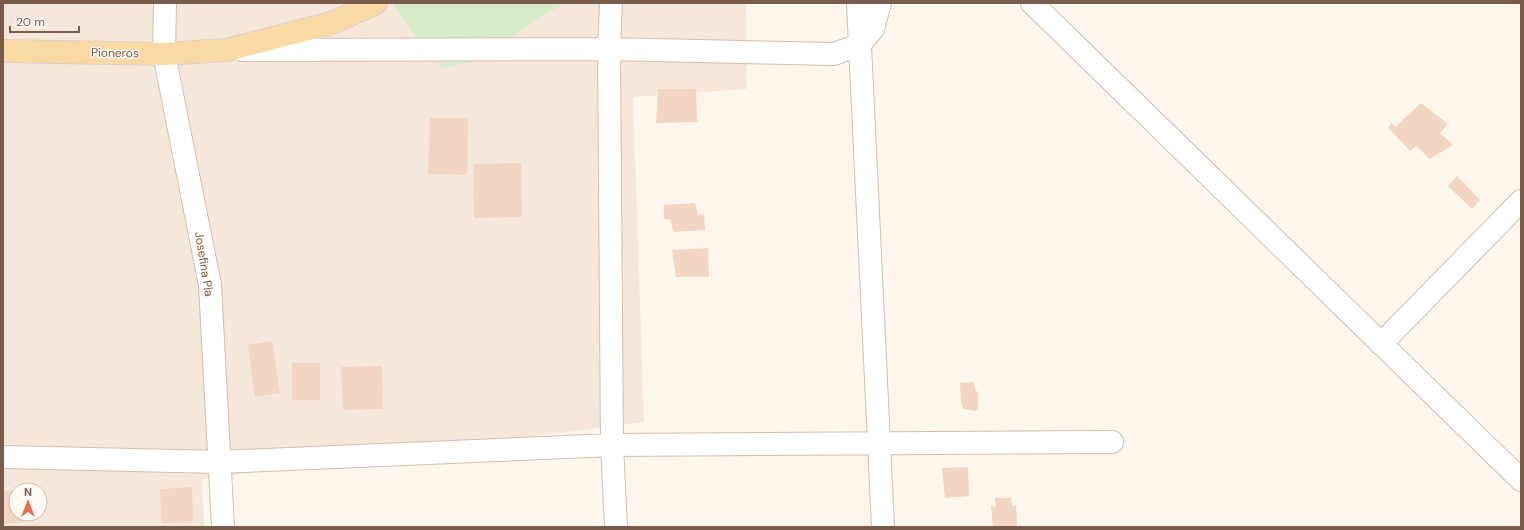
<svg xmlns="http://www.w3.org/2000/svg" width="1524" height="530" viewBox="0 0 1524 530" font-family="'DM Sans',sans-serif">
	<style>
		.residential { fill: #f5e8da; fill-rule: evenodd }
		.green { fill: #d8ecc9 }
		.building { fill: #f3d5c3 }
		.lines { fill: none; stroke-linecap: round; stroke-linejoin: round }
		.minor-casing { stroke: #d1beb0; stroke-width: 24 }
		.major-casing { stroke: #dad1cd; stroke-width: 24 }
		.minor { stroke: #fff; stroke-width: 22 }
		.major { stroke: #fbd9a5; stroke-width: 22 }
		.labels { text-anchor: middle; stroke-width: 3; stroke-linejoin: round; paint-order: stroke }
		.street-label { font-size: 12px; fill: #7a5c4d; stroke: #fffaf3 }
	</style>
	<rect width="100%" height="100%" fill="#fdf6ec"/>
	<path class="residential" d="M 3,3 L 746,3 L 747,89 L 633,97 L 644,422 L 202,479 L 204,527 L 3,527 ZM 16,490 L 40,490 L 40,514 L 16,514 Z"/>
	<path class="green" d="M 396,3 L 566,3 L 543,15 L 481,60 L 443,68 L 417,39 L 394,6 Z"/>
	<path class="building" d="M 658,89 L 696,89 L 697,122 L 656,123 Z
		M 1421,103 L 1448,124 L 1440,133 L 1453,145 L 1430,159 L 1416,146 L 1410,151 L 1388,127 L 1392,123 L 1395,127 Z
		M 430,118 L 468,118 L 467,175 L 428,174 Z
		M 521,163 L 522,217 L 474,218 L 473,164 Z
		M 1457,176 L 1480,200 L 1472,209 L 1448,186 Z
		M 695,203 L 698,215 L 704,214 L 705,230 L 673,232 L 671,220 L 664,219 L 664,205 Z
		M 708,248 L 709,277 L 676,277 L 672,250 Z
		M 272,341 L 280,393 L 255,397 L 248,345 Z
		M 292,363 L 320,363 L 320,400 L 292,400 Z
		M 382,366 L 383,409 L 343,410 L 341,367 Z
		M 974,382 L 975,389 L 978,393 L 978,408 L 976,411 L 963,409 L 961,402 L 960,383 Z
		M 968,467 L 969,496 L 945,498 L 942,468 Z
		M 192,487 L 193,522 L 161,523 L 160,489 Z
		M 16,490 L 16,514 L 23,514 L 24,522 L 3,524 L 3,491 Z
		M 995,498 L 1011,498 L 1012,506 L 1016,505 L 1017,527 L 993,527 L 991,506 L 996,507 Z"/>
	<g class="lines">
		<g class="minor-casing">
			<path id="minor" d="M 165,3 L 164,54 L 210,285 L 223,527
				M 611,3 L 609,49 L 612,445 L 616,527
				M 858,3 L 883,527
				M 1032,3 L 1521,480
				M 242,50 L 609,49 L 834,54 L 859,45 L 873,29 L 880,3
				M 1381,344 L 1521,201
				M 3,457 L 219,462 L 612,445 L 1112,442"/>
		</g>
		<g class="major-casing">
			<path id="major" d="M 3,51 L 164,54 L 226,50 L 332,23 L 376,3"/>
		</g>
		<use href="#minor" class="minor"/>
		<use href="#major" class="major"/>
	</g>
	<g class="labels">
		<g class="street-label">
			<text transform="translate(115 53) rotate(1)" y="4">Pioneros</text>
			<text transform="translate(204 264) rotate(81)" y="4">Josefina Pla</text>
		</g>
	</g>
	<rect width="1524" height="530" fill="none" stroke="#7a5c4d" stroke-width="8"/>
	<g transform="translate(28 502)"><circle r="19" fill="#fffaf3" stroke="#cabbb1"/>
	<path d="M0-3L7 15L0 10L-7 15Z" fill="#e76f51"/>
	<text y="-6" font-size="11" font-weight="bold" text-anchor="middle" fill="#7a5c4d">N</text>
	</g>
	<path d="M10 26v6h69v-6" fill="none" stroke="#7a5c4d" stroke-width="2"/>
	<text x="16" y="26" font-size="12" fill="#7a5c4d" stroke="#fffaf3" stroke-width="3" paint-order="stroke">20 m</text>
</svg>
